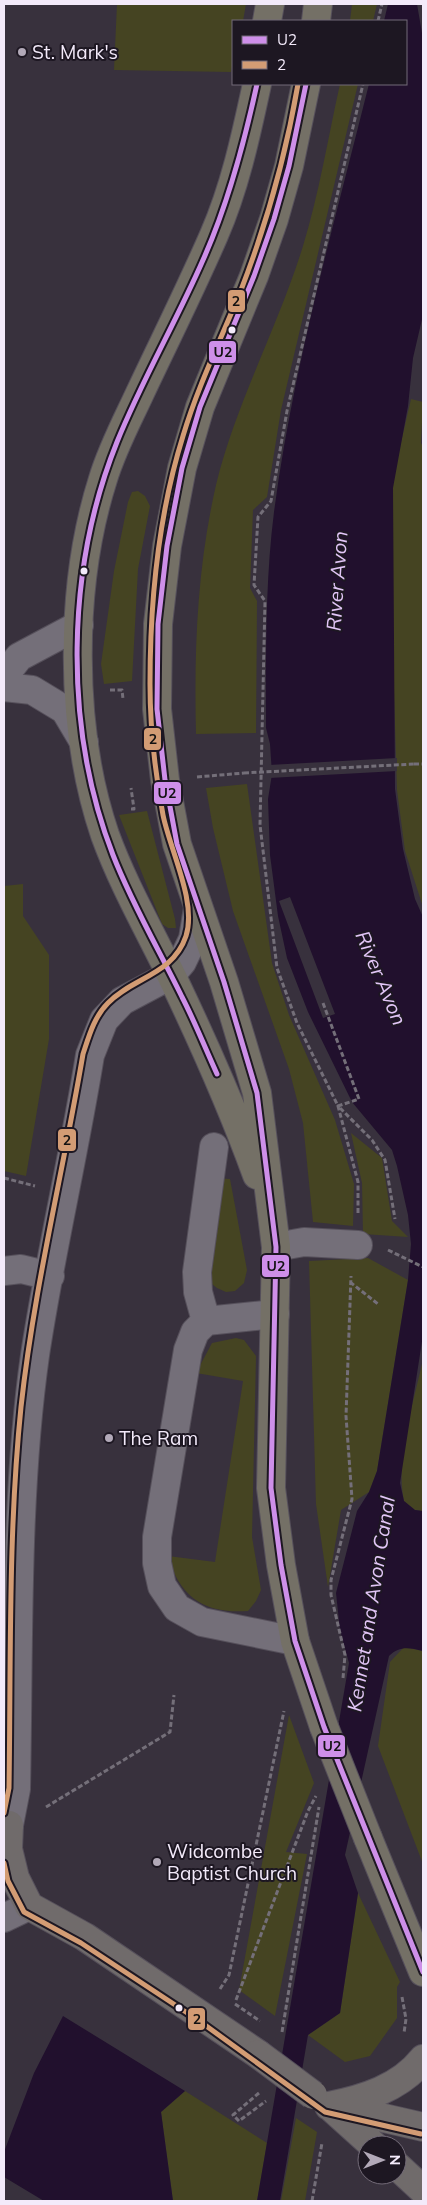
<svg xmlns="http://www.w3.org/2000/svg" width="427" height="2205" viewBox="0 0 427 2205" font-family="Mulish,sans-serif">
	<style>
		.green { fill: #454422 }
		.water { fill: #21102d }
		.pier { fill: #38313d }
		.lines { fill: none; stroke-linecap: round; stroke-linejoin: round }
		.minor-casing { stroke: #56505b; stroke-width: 30 }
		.major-casing { stroke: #56505b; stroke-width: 30 }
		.highway-casing { stroke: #56505b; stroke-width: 30 }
		.path { stroke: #746f79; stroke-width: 3; stroke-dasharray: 5 2.5; stroke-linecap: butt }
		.minor { stroke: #746f79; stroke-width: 28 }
		.major { stroke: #706b6b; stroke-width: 28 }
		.highway { stroke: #747066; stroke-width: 28 }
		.major-bridge-casing { stroke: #56505b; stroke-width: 30; stroke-linecap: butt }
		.highway-bridge-casing { stroke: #56505b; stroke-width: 30; stroke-linecap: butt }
		.path-bridge { stroke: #746f79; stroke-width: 3; stroke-dasharray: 5 2.5; stroke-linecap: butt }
		.major-bridge { stroke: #706b6b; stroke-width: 28 }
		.highway-bridge { stroke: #747066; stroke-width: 28 }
		.bus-1-casing { stroke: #1d1722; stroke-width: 9 }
		.bus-2-casing { stroke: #1d1722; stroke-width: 9 }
		.bus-1 { stroke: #ce8fe9; stroke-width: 5 }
		.bus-2 { stroke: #d39c74; stroke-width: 5 }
		.poi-dot { fill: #b2a9b8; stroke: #1d1722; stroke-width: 2 }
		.bus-dot { fill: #f3eafa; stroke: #1d1722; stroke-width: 2 }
		.labels { text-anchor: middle; stroke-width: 4; stroke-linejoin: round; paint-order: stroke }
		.poi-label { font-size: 19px; fill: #f3eafa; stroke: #1d1722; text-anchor: start }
		.water-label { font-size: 20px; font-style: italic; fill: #e2c6f7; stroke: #1d1722 }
		.line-badge { stroke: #1d1722; stroke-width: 2 }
		.pale-badge-label { font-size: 14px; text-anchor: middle; font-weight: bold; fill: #111 }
	</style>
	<rect width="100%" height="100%" fill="#38313d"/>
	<path class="green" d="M 117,4 L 246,4 L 243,21 L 233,21 L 233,61 L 231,72 L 114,70 Z
		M 352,4 L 377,4 L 373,21 L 350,21 Z
		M 340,84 L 358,84 L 281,410 L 267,497 L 253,510 L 250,588 L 257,601 L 256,733 L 196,734 C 194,650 197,568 216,485 C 236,403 278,327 303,246 C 319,194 328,138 340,84 Z
		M 411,399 L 423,402 L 421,443 L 423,447 L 423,907 L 405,851 L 397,790 L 388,499 Z
		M 138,491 L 145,496 L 150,506 L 138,569 L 132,681 L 104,684 L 101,664 L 114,571 L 128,502 L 132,492 Z
		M 247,784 L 272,963 L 289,1015 L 335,1120 L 354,1184 L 353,1226 L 313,1222 L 303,1123 L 289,1069 L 233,911 L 213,828 L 206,788 Z
		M 147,811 L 175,919 L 176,928 L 168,928 L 162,924 L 119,815 Z
		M 23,884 L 23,916 L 49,955 L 49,1039 L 26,1176 L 4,1171 L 4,886 Z
		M 351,1133 L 382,1158 L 392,1221 L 408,1237 L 363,1234 L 362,1183 Z
		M 213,1178 L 230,1179 L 247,1270 L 244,1283 L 235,1291 L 226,1292 L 217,1288 L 208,1281 Z
		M 368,1258 L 408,1280 L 377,1471 L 369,1492 L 341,1510 L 328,1587 L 316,1504 L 309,1261 Z
		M 236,1338 L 244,1340 L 256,1356 L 252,1537 L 261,1590 L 256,1601 L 248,1611 C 205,1614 180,1598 168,1556 L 215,1562 L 243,1381 L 196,1373 L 212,1343 Z
		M 423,1359 L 423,1511 L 415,1510 L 404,1501 C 395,1458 414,1402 423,1359 Z
		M 404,1647 L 423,1651 L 423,1864 L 378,1746 L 390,1662 Z
		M 289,1715 L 314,1783 L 286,1852 L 307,1854 L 275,2016 L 239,1990 Z
		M 358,1893 L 400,1982 L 397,1987 L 397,2018 L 370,2056 L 345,2062 L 308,2035 L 340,2013 Z
		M 185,2091 L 267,2143 L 257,2201 L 173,2201 L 161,2112 Z
		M 296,2118 L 317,2132 L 305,2201 L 281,2201 Z"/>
	<path class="water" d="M 388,4 L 423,4 L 423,315 L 413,358 L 408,406 L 393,488 L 395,789 L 403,849 L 415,899 L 423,917 L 423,1335 L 400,1483 L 404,1501 L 415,1510 L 423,1511 L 423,1651 C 410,1648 400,1645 389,1656 L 345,1855 L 358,1893 L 340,2013 L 308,2035 L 280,2201 L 257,2201 L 349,1663 L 340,1630 L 336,1593 L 357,1511 L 369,1492 L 377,1471 L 408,1280 L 411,1244 L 408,1215 L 397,1166 L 392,1150 L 352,1102 L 308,1012 L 287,958 L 278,916 L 270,855 L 268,799 L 272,774 L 270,744 L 266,728 C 266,656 265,583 274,512 C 293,367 334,225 369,84 L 406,84 L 406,21 L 384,21 Z
		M 63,2016 L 185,2091 L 161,2112 L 173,2201 L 44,2201 L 4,2177 L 4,2152 L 34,2073 Z"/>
	<path class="pier" d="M 417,4 L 423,4 L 423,39 Z
		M 397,758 L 397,771 L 269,778 L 269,765 Z
		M 290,897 L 335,1014 L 323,1018 L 279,901 Z"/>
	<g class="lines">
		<g class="minor-casing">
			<path id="minor" d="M 4,676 L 19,657 L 79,625
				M 4,687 L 32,690 L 65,710 L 84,742
				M 276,1247 L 304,1242 L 358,1245
				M 4,1271 L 21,1269 L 50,1276
				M 275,1314 L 206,1321 L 195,1332 L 188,1350 L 157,1537 L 157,1563 L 162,1586 L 177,1608 L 202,1622 L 295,1641
				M 206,1321 L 198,1292 L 197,1272 L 214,1147
				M 9,1825 L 16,1789 C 19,1646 15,1496 35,1355 C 50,1255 74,1155 90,1055 L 104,1020 L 122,1001 L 171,975 L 182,962 L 193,939 L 198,908
				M 4,1918 L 29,1906"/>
		</g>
		<g class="major-casing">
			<path id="major" d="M 4,1826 L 9,1825 L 8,1849 L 15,1878 L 29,1906 L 85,1937 L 258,2054
				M 329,2106 C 364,2099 400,2088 423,2059
				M 336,2107 L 423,2127
				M 332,2108 L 373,2145
				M 397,2166 L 423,2190"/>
		</g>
		<g class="highway-casing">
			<path id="highway" d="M 267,21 L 270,4
				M 316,21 L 318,4
				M 306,84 L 289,166 L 274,219 L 254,276 L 200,407 L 182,468 L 167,546 L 158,624 L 157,709 L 165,780 L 177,844 L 224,982 L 257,1093 L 276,1247 L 271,1488 L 281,1565 L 295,1641 L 324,1727
				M 257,1175 C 233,1109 205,1046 175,983 C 151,933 124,887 105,835 C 69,729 69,586 103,479 C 112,449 127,421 140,393 C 165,340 191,288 214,235 C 235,187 246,135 257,84
				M 368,1838 L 423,1972"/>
		</g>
		<path class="path" d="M 378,21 L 382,4
			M 110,690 L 122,690 L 123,699
			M 414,764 L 423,764
			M 197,777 L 244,773
			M 131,809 L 134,809 L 131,788
			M 323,1003 L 359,1099 L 338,1106 L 372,1140 L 385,1160 L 395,1219
			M 4,1178 L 35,1186
			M 358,1213 L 358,1182 L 338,1106 L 297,1023 L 277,968 L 260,825 L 265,601 L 254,585 L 258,517 L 271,501 L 287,411 L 363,84
			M 388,1250 L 423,1267
			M 350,1282 L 378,1304
			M 343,1678 L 345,1655 L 331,1595 L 331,1580 L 352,1499 L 346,1416 L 351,1276
			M 46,1807 L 170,1732 L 174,1695
			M 220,1989 L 229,1975 L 284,1711
			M 402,1997 L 406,2019 L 404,2033
			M 236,2000 L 308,1811 L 316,1796
			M 282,2032 L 319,1807
			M 259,2093 L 233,2115 L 239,2121 L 266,2101
			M 312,2201 L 322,2143"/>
		<use href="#minor" class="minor"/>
		<use href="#major" class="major"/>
		<use href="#highway" class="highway"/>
		<g class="major-bridge-casing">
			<path id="major-bridge" d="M 258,2054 L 313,2095"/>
		</g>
		<g class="highway-bridge-casing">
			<path id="highway-bridge" d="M 324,1727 L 368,1838"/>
		</g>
		<path class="path-bridge" d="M 244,773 L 414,764
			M 235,2004 L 260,2021"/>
		<use href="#major-bridge" class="major-bridge"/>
		<use href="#highway-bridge" class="highway-bridge"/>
		<g class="bus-1-casing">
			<path id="bus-1" d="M 306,84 L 289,166 L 274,219 L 254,276 L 200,407 L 182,468 L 167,546 L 158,624 L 157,709 L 165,780 L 177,844 L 224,982 L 257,1093 L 276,1247 L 271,1488 L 281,1565 L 295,1641 L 324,1727 L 423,1972
				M 217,1074 C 205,1048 195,1022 182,997 C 159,950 132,904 113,855 C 63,726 66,569 117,442 C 142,380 176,322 203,260 C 228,204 244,144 257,84"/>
		</g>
		<g class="bus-2-casing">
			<path id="bus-2" d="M 4,1813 L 9,1788 C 11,1661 8,1534 21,1407 C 34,1288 63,1172 83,1054 C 89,1036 94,1017 108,1003 C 133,977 173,975 186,936 C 197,902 170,850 163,815 C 155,772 150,728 150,684 C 150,601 158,516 183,436 C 198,386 221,339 241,290 C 267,223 286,154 298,84
				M 4,1863 L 8,1881 L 24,1912 L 81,1943 L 198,2020 L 325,2112 L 421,2134"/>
		</g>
		<use href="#bus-1" class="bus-1"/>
		<use href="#bus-2" class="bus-2"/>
	</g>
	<g class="poi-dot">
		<circle cx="22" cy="52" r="5"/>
		<circle cx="109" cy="1438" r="5"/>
		<circle cx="157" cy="1862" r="5"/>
	</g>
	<g class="bus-dot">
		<circle cx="232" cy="330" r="4.5"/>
		<circle cx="84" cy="571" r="4.5"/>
		<circle cx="179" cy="2008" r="4.5"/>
	</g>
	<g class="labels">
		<g class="poi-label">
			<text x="32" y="59">St. Mark's</text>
			<text x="119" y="1445">The Ram</text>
			<text x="167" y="1858">Widcombe<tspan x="167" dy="22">Baptist Church</tspan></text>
		</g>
		<g class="water-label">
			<text transform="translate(337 581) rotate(-86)" y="7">River Avon</text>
			<text transform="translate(381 978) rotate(67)" y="7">River Avon</text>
			<text transform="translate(371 1604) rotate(-81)" y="7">Kennet and Avon Canal</text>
		</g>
	</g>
	<g class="line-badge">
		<rect x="227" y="289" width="19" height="24" rx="5" fill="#d39c74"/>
		<rect x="208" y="340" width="29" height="24" rx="5" fill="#ce8fe9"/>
		<rect x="143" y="727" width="19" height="24" rx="5" fill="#d39c74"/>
		<rect x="153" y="781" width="29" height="24" rx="5" fill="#ce8fe9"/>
		<rect x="57" y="1128" width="20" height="24" rx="5" fill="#d39c74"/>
		<rect x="261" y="1254" width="29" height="24" rx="5" fill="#ce8fe9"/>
		<rect x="317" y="1734" width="29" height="24" rx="5" fill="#ce8fe9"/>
		<rect x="187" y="2007" width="19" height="24" rx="5" fill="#d39c74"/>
	</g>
	<g class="pale-badge-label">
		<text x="236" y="306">2</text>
		<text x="223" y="357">U2</text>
		<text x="153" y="744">2</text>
		<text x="167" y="798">U2</text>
		<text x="67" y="1145">2</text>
		<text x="276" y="1271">U2</text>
		<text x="332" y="1751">U2</text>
		<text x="197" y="2024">2</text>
	</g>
	<rect width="427" height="2205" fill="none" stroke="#f3eafa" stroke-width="10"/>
	<rect x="232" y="20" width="175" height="65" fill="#1d1722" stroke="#736b78"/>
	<rect x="242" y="36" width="25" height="8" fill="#ce8fe9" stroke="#736b78"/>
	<text x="277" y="45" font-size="15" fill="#f3eafa">U2</text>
	<rect x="242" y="61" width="25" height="8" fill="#d39c74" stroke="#736b78"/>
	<text x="277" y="70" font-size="15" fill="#f3eafa">2</text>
	<g transform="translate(382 2160) rotate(90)"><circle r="24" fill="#1d1722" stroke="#736b78"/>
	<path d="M0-4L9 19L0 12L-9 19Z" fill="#b2a9b8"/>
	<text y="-8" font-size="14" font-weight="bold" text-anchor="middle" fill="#f3eafa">N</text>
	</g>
</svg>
